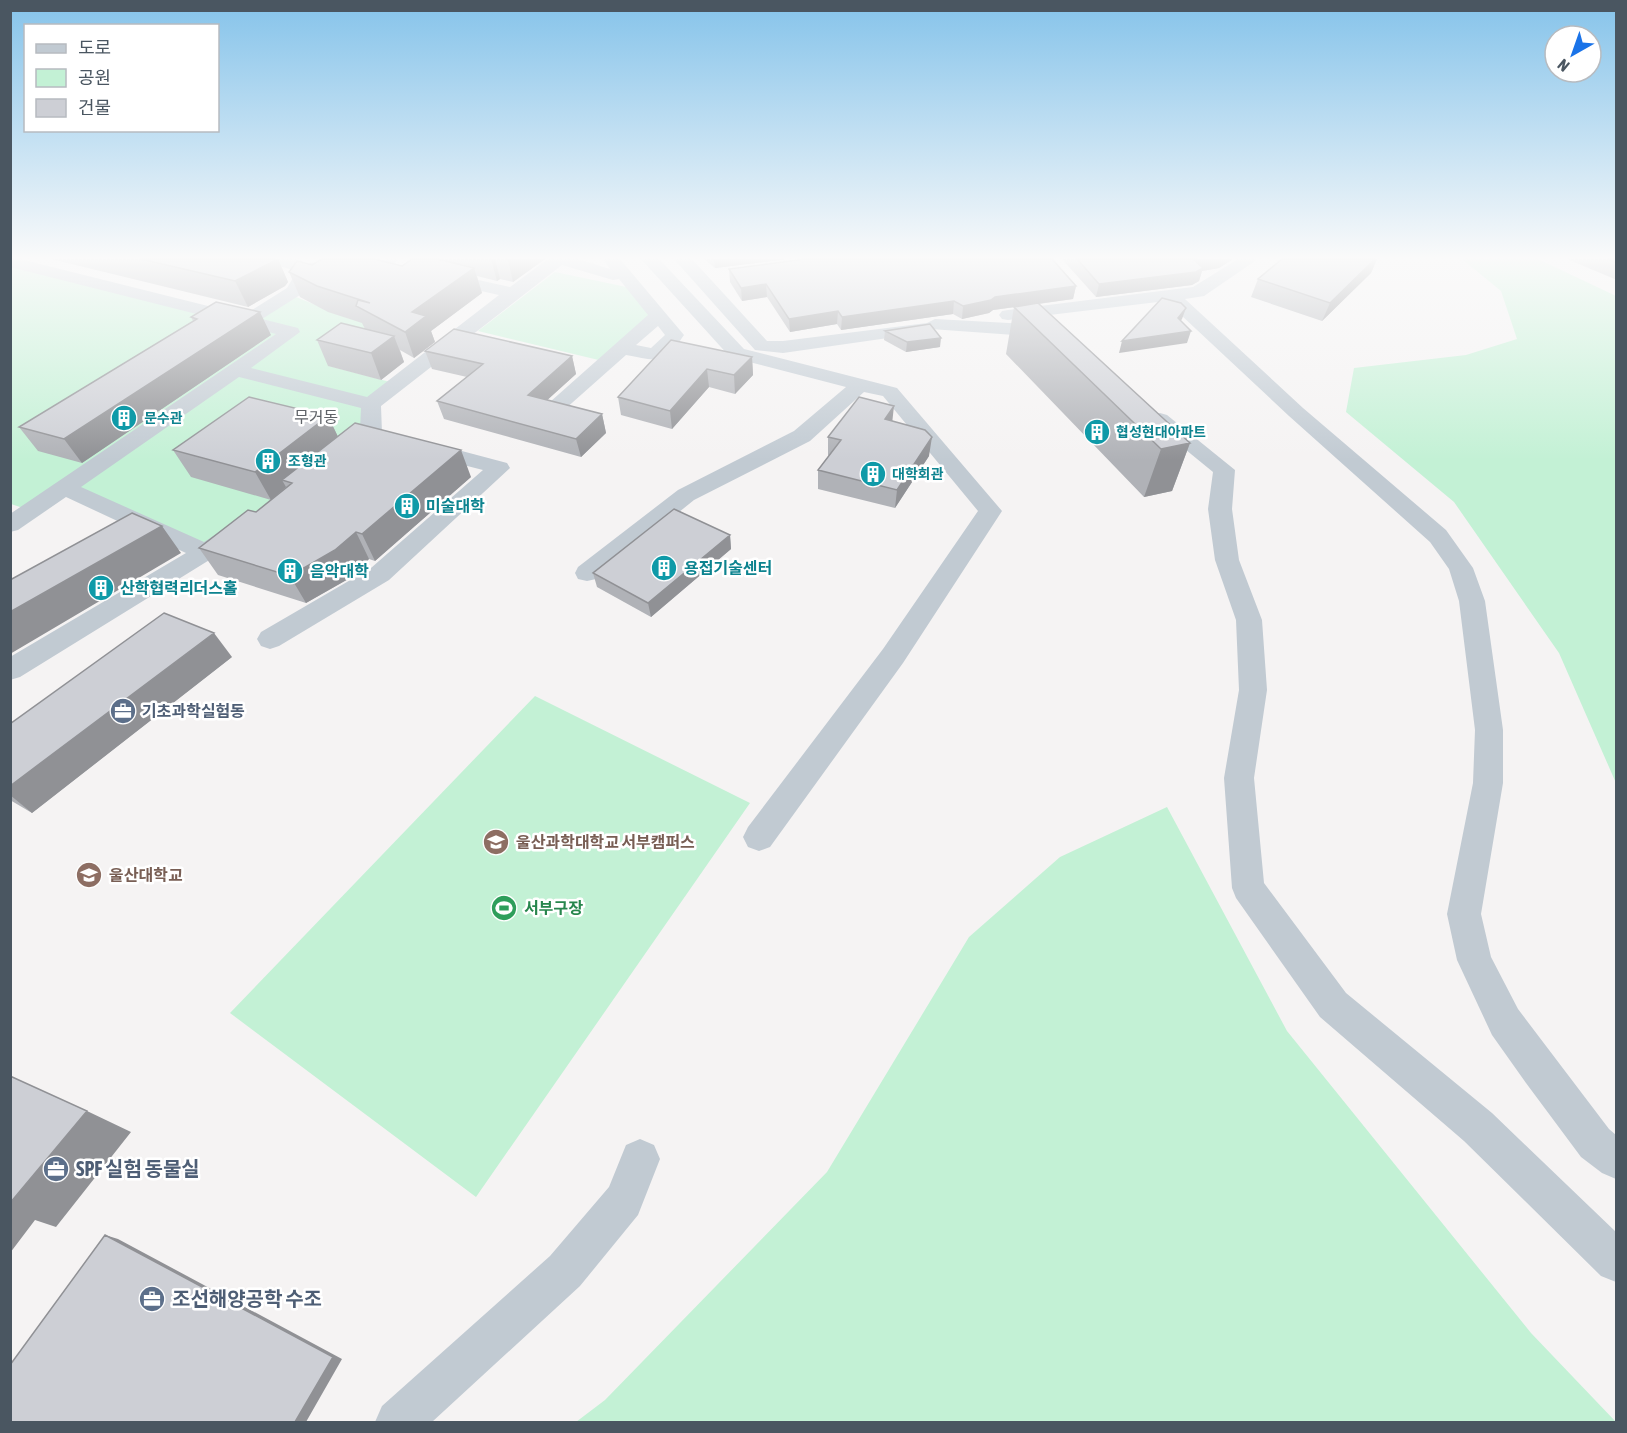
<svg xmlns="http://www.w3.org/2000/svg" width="1627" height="1433" viewBox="0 0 1627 1433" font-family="'Asap Condensed','Noto Sans KR',sans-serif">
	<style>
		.green { fill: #c3f1d5 }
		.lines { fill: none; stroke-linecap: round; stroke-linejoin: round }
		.minor { fill: #c1cad2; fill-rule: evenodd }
		.wall { fill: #b0b2b7 }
		.shaded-wall { fill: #909195 }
		.building { fill: #cdcfd5; stroke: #909195; stroke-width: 1.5 }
		.labels { text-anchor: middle; stroke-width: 5; stroke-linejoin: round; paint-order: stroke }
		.far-culture-label { font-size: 14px; font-weight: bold; fill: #0d838f; stroke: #fff; text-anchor: start }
		.far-quarter-label { font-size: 16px; fill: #5f6368; stroke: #fff }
		.culture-label { font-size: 16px; font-weight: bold; fill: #0d838f; stroke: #fff; text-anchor: start }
		.service-label { font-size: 16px; font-weight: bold; fill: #4e5e75; stroke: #fff; text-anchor: start }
		.education-label { font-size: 16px; font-weight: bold; fill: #785e54; stroke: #fff; text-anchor: start }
		.leisure-label { font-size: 16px; font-weight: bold; fill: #27864d; stroke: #fff; text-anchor: start }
		.near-service-label { font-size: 20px; font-weight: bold; fill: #4e5e75; stroke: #fff; text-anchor: start }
	</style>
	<rect width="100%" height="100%" fill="#f5f3f3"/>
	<path class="green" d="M 1462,259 L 1538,259 L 1616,296 L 1616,783 L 1559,653 L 1454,502 L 1346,412 L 1354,368 L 1466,355 L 1517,339 L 1501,291 Z
		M 11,262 L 291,332 L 32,511 L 11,504 Z
		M 555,272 L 636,289 L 659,315 L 607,362 L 478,331 Z
		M 296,297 L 350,319 L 388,325 L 329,366 L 390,382 L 368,399 L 243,368 L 296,331 L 257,320 Z
		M 233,374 L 366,406 L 365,432 L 269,509 L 204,547 L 70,487 Z
		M 535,696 L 750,803 L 476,1197 L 230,1013 Z
		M 1167,807 L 1287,1031 L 1531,1333 L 1616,1422 L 576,1422 L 605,1400 L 827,1172 L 969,937 L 1060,857 Z"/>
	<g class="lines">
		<path class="minor" d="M 10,259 L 20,259 L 244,315 L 287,288 L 297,271 L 268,263 L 266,259 L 295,259 L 307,263 L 398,259 L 391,267 L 385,268 L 313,273 L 300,295 L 262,319 L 298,328 L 300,332 L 251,368 L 367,397 L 499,295 L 436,281 L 433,277 L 436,273 L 442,272 L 510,287 L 548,259 L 578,259 L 610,269 L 603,259 L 620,259 L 684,335 C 664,365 658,361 626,355 L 564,410 L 557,412 L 550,410 L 547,406 L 550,402 L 648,315 L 619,279 L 613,280 L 562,265 L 381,406 L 382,433 C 373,446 353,463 337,459 L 334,454 L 360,431 L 361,408 L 239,377 L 81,487 L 204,542 C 217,534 230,523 245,528 L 249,533 L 245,538 L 20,677 L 10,680 L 10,657 L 186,553 L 66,497 L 18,530 L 10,532 L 10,514 L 276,334 L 10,267 ZM 658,326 L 665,335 L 651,348 L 636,345 Z
			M 641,259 L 659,259 L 744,349 L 897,388 L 1002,511 L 903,663 L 770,847 L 759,851 L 748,847 L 743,837 L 748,827 L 883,649 L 978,511 L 883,396 L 864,392 L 810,441 L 694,500 L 596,579 L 587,581 L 578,579 L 575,573 L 578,567 L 678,490 L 794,431 L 846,387 L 730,357 Z
			M 674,259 L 692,259 L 767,341 L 783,341 L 927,323 L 935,319 L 1027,324 L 1055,331 L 1057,335 L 1055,339 L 1048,341 L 1027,336 L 931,329 L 923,333 L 783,353 L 755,350 Z
			M 1238,259 L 1258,259 L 1204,296 L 1185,299 L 1303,408 L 1446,530 L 1473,568 L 1485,601 L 1503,730 L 1503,783 L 1481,914 L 1491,957 L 1518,1009 L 1609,1129 L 1616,1135 L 1616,1179 L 1602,1173 L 1581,1157 L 1526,1083 L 1492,1035 L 1457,960 L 1447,914 L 1473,783 L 1475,730 L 1459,601 L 1449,569 L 1430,542 L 1289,416 L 1166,301 L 1008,320 L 1002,319 L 999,315 L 1002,311 L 1008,310 L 1193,287 Z
			M 1160,413 L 1167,415 L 1235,470 L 1232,509 L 1239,560 L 1262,620 L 1267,690 L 1254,778 L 1264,883 L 1346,993 L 1492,1113 L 1616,1232 L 1616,1282 L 1601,1276 L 1464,1141 L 1320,1017 L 1236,898 L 1232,888 L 1224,778 L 1239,690 L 1236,620 L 1215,560 L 1208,509 L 1213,472 L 1153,423 L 1150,419 L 1153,415 Z
			M 428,442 L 507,463 L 510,468 L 389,580 L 279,646 L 270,649 L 261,646 L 257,639 L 261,632 L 371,568 L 483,470 L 420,454 L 417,449 L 420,444 Z
			M 640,1139 L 654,1145 L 660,1159 L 638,1215 L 580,1286 L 432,1422 L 375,1422 L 382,1406 L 550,1256 L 609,1187 L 626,1145 Z"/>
	</g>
	<path class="wall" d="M 51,259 L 278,259 L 288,282 L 285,286 L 248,307 Z
		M 441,259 L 545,259 L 513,282 L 500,279 L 497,281 L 477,276 L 482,293 L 431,331 L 435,342 L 414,358 L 400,350 L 404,362 L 381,380 L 328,366 L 317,340 L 365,329 L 362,323 L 328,312 L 300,297 L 289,272 L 312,265 L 402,266 L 442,260 Z
		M 704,259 L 787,259 L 715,268 Z
		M 1062,259 L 1233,259 L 1219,268 L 1202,271 L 1199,281 L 1192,285 L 1096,297 Z
		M 1282,259 L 1377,259 L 1371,273 L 1322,321 L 1251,297 L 1258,279 Z
		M 1567,259 L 1617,259 L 1617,280 Z
		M 729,269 L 1076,286 L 1073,299 L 1039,304 L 1190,443 L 1172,491 L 1144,497 L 1006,354 L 1014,307 L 1023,306 L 993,310 L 989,313 L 962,319 L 953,314 L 841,330 L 837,324 L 790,332 L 767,297 L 742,301 L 730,282 Z
		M 191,317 L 271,335 L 82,463 L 38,451 L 19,427 L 193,321 Z
		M 885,331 L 940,347 L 906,352 L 884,340 Z
		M 671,340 L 752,357 L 753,375 L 735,394 L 709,387 L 672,429 L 621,415 L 618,397 Z
		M 425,351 L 572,356 L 576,374 L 547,400 L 602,414 L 606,433 L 581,457 L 444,419 L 437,401 L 467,377 L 432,369 Z
		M 328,416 L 338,437 L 471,477 L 375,561 L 369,559 L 350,578 L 306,603 L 218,575 L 199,548 L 256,512 L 271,500 L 191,477 L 173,450 Z
		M 893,421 L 929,456 L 895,508 L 818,489 L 818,470 L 829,456 L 828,455 L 828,437 Z
		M 730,535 L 731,549 L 651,617 L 597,587 L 593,573 Z
		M 232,657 L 32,813 L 10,800 L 10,724 Z"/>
	<path class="shaded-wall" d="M 275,259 L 278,259 L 288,282 L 285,286 L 248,307 L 235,281 Z
		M 491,259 L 495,259 L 500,279 L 497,281 Z
		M 508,259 L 545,259 L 513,282 Z
		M 714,259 L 787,259 L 715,268 Z
		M 1233,259 L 1219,268 L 1202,271 L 1199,281 L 1192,285 L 1096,297 L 1099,284 L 1194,260 Z
		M 1375,259 L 1377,259 L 1371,273 L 1322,321 L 1330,303 Z
		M 474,268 L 482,293 L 431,331 L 435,342 L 414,358 L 405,332 L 412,312 Z
		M 766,284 L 767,297 L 742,301 L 741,288 Z
		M 1076,286 L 1073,299 L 993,310 L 989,313 L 962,319 L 963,306 L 995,297 Z
		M 954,301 L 953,314 L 841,330 L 842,317 Z
		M 1186,308 L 1182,319 L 1174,330 L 1178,318 Z
		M 838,311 L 837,324 L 790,332 L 789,319 Z
		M 260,312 L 271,335 L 82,463 L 64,439 Z
		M 1191,331 L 1187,343 L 1119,353 L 1122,341 Z
		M 394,336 L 404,362 L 381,380 L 371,353 Z
		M 941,338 L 940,347 L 906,352 L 907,342 Z
		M 572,356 L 576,374 L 533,413 L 528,395 Z
		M 752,357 L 753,375 L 735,394 L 734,375 Z
		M 707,369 L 709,387 L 672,429 L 670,411 Z
		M 894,406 L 892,424 L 885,419 Z
		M 602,414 L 606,433 L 581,457 L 576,439 Z
		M 328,416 L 341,443 L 282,480 L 286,487 L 271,500 L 255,472 Z
		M 932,437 L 929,456 L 895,508 L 897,490 Z
		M 1190,443 L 1172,491 L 1144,497 L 1161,449 Z
		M 461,450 L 471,477 L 375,561 L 362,534 Z
		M 162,526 L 181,553 L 10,654 L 10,612 Z
		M 356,532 L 369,559 L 350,578 L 306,603 L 290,576 Z
		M 730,535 L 731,549 L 651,617 L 648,603 Z
		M 214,633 L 232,657 L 32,813 L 10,795 L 10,786 Z
		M 87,1111 L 131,1132 L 56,1227 L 35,1220 L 10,1253 L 10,1203 Z
		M 105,1235 L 118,1239 L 342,1359 L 306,1422 L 295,1422 Z"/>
	<path class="building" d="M 141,259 L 275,259 L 274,261 L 235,281 Z
		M 322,259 L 374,259 L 402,266 L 412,259 L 437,259 L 474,268 L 412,312 L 426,316 L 405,332 L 356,306 L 358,300 L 370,303 L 317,286 L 289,272 L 297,261 L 312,265 Z
		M 805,259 L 1052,259 L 1076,286 L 995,297 L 991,300 L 963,306 L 954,301 L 842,317 L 838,311 L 789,319 L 766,284 L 741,288 L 729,269 Z
		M 1077,259 L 1196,259 L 1194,260 L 1203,268 L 1196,272 L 1099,284 Z
		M 1282,259 L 1375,259 L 1330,303 L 1258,279 Z
		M 1608,259 L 1617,259 L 1617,263 Z
		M 1162,298 L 1181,303 L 1186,308 L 1178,318 L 1191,331 L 1122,341 Z
		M 216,302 L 260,312 L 64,439 L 19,427 L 197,319 L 191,317 Z
		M 1038,303 L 1190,443 L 1161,449 L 1014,307 Z
		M 341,323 L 394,336 L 371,353 L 317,340 Z
		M 930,324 L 941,338 L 907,342 L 885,331 Z
		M 454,329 L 572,356 L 528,395 L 602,414 L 576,439 L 437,401 L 483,364 L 425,351 Z
		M 671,340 L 752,357 L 734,375 L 707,369 L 670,411 L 618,397 Z
		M 249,397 L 328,416 L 255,472 L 173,450 Z
		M 859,397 L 894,406 L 885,419 L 925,430 L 932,437 L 897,490 L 818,470 L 841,440 L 828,437 Z
		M 355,423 L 461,450 L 362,534 L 356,532 L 335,550 L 290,576 L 199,548 L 248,510 L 256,512 L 292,483 L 282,480 Z
		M 674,509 L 730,535 L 648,603 L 593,573 Z
		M 132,513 L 162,526 L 10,612 L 10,580 Z
		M 164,613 L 214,633 L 10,786 L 10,724 Z
		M 10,1076 L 87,1111 L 10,1203 Z
		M 105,1235 L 333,1357 L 295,1422 L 10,1422 L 10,1365 Z"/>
	<linearGradient id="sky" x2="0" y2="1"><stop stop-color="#85c3ea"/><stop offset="0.56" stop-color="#fafafa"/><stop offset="1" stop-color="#fafafa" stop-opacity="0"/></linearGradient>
	<rect width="1627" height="460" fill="url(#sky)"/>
	<defs>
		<g id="building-disc" transform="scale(1.35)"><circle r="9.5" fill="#0f9aa8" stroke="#fff"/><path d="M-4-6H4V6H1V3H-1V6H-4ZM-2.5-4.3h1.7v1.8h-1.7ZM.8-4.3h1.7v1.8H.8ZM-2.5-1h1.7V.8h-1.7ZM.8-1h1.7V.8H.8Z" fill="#fff"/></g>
		<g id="office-disc" transform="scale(1.35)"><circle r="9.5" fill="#5c6f8a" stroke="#fff"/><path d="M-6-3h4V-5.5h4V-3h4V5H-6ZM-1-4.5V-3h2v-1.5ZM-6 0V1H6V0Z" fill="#fff"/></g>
		<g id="university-disc" transform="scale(1.35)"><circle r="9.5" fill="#8d6e63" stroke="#fff"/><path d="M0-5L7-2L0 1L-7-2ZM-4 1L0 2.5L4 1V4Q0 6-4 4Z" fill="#fff"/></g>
		<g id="stadium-disc" transform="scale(1.35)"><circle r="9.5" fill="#2e9e5b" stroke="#fff"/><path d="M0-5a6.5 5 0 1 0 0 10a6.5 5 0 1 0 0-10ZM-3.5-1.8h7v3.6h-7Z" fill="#fff"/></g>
	</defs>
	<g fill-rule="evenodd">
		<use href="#building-disc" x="124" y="418"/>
		<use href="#building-disc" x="1097" y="432"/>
		<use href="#building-disc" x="268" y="461"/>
		<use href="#building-disc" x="873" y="474"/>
		<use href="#building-disc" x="407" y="506"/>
		<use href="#building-disc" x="664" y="568"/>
		<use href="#building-disc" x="290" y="571"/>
		<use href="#building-disc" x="101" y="588"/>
		<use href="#office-disc" x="123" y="711"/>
		<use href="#university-disc" x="496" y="842"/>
		<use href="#university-disc" x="89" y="875"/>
		<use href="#stadium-disc" x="504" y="908"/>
		<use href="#office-disc" x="56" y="1169"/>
		<use href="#office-disc" x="152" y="1299"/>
	</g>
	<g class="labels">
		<g class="far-culture-label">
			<text x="144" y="423">문수관</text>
			<text x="1116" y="437">협성현대아파트</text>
			<text x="288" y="466">조형관</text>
			<text x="892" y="479">대학회관</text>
		</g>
		<g class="far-quarter-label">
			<text x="316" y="423">무거동</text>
		</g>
		<g class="culture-label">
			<text x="426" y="512">미술대학</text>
			<text x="684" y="574">용접기술센터</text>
			<text x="310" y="577">음악대학</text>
			<text x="120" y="594">산학협력리더스홀</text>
		</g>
		<g class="service-label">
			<text x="142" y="717">기초과학실험동</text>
		</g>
		<g class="education-label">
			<text x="516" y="848">울산과학대학교 서부캠퍼스</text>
			<text x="109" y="881">울산대학교</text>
		</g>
		<g class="leisure-label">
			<text x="524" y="914">서부구장</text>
		</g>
		<g class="near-service-label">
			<text x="76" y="1176">SPF 실험 동물실</text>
			<text x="172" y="1306">조선해양공학 수조</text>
		</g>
	</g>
	<rect width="1627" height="1433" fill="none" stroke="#4a5661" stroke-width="24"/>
	<rect x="24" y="24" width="195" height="108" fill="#ffffff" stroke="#b7bbc0" stroke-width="1.5"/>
	<rect x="36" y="44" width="30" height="9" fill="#c1cad2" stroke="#b7bbc0" stroke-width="1.5"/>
	<text x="78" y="54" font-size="18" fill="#4a5661">도로</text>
	<rect x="36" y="69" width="30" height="18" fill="#c3f1d5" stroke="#b7bbc0" stroke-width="1.5"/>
	<text x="78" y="84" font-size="18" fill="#4a5661">공원</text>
	<rect x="36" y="99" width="30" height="18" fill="#cdcfd5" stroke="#b7bbc0" stroke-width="1.5"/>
	<text x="78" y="114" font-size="18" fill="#4a5661">건물</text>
	<g transform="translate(1573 54) rotate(220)"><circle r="28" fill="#ffffff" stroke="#b7bbc0" stroke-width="1.5"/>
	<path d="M0-4.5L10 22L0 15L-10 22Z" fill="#1a73e8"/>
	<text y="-9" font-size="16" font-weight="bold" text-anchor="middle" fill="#4a5661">N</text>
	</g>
</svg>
